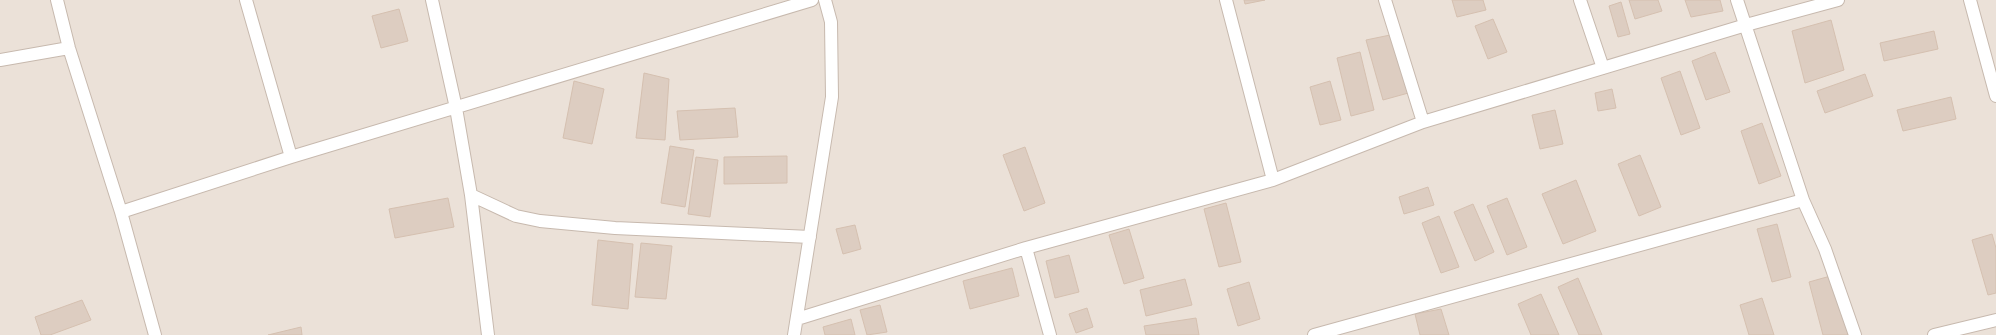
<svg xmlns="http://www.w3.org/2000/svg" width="1996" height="335" viewBox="0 0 1996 335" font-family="'DM Sans',sans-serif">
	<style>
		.residential { fill: #ebe1d8 }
		.building { fill: #ddcdc1; stroke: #d5c0b0 }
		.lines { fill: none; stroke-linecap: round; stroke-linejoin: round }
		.street-casing { stroke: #c7b9ae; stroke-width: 14 }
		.street { stroke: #fff; stroke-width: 12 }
	</style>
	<rect width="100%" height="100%" fill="#f7f1ea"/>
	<path class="residential" d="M 0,0 L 1996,0 L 1996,335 L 0,335 Z"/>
	<path class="building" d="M 1244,0 L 1265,0 L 1245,4 Z
		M 1452,0 L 1483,0 L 1486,10 L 1457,17 Z
		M 1629,0 L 1658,0 L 1662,11 L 1635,19 Z
		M 1685,0 L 1720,0 L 1723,11 L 1691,17 Z
		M 1621,2 L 1630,34 L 1618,37 L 1609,6 Z
		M 399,9 L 408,41 L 381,48 L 372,16 Z
		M 1493,19 L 1507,52 L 1488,59 L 1475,26 Z
		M 1831,20 L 1844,70 L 1805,83 L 1792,31 Z
		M 1934,31 L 1938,49 L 1884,61 L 1880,43 Z
		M 1395,34 L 1412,92 L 1383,100 L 1366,40 Z
		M 1360,52 L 1374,110 L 1351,116 L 1337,58 Z
		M 1715,52 L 1730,92 L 1706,100 L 1692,61 Z
		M 1680,71 L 1700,128 L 1681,135 L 1661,78 Z
		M 644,73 L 669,79 L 665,140 L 636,138 Z
		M 1865,74 L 1873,96 L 1825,113 L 1817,91 Z
		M 574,81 L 604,89 L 592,144 L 563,138 Z
		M 1330,81 L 1341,120 L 1320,125 L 1310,87 Z
		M 1612,89 L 1616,108 L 1598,111 L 1595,93 Z
		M 1951,97 L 1956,119 L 1903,131 L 1897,110 Z
		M 735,108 L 738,137 L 680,140 L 677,111 Z
		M 1555,110 L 1563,144 L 1540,149 L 1532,115 Z
		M 1762,123 L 1781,176 L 1759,184 L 1741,131 Z
		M 670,146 L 694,150 L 685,207 L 661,203 Z
		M 1025,147 L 1045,203 L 1024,211 L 1003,155 Z
		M 1640,155 L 1661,207 L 1639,216 L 1618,164 Z
		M 787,156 L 787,183 L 724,184 L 724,157 Z
		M 696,157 L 718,160 L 710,217 L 688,214 Z
		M 1576,180 L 1596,231 L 1563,244 L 1542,194 Z
		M 1428,187 L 1434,205 L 1404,214 L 1399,197 Z
		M 448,198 L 454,227 L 395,238 L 389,209 Z
		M 1507,198 L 1527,247 L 1507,255 L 1487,206 Z
		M 1226,203 L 1241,262 L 1219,267 L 1204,209 Z
		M 1473,204 L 1494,252 L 1475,261 L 1454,212 Z
		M 1439,216 L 1459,267 L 1441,273 L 1422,223 Z
		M 1777,224 L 1791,277 L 1772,282 L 1757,229 Z
		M 855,225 L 861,249 L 843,254 L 836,229 Z
		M 1129,229 L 1144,278 L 1124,284 L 1109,235 Z
		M 1992,234 L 1996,248 L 1996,293 L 1988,295 L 1972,240 Z
		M 598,240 L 633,244 L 628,309 L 592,305 Z
		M 641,243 L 672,246 L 666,299 L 635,297 Z
		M 1069,255 L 1079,292 L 1055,298 L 1046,261 Z
		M 1012,268 L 1019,296 L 970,309 L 963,281 Z
		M 1834,275 L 1849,335 L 1823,335 L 1809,282 Z
		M 1578,278 L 1602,335 L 1579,335 L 1558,287 Z
		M 1185,279 L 1192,305 L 1146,316 L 1140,290 Z
		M 1249,282 L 1260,319 L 1238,326 L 1227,289 Z
		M 1541,294 L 1559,335 L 1531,335 L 1518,304 Z
		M 1762,298 L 1774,335 L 1749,335 L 1740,305 Z
		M 82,300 L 91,320 L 50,335 L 41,335 L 35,317 Z
		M 880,305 L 887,332 L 867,335 L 860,310 Z
		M 1087,308 L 1093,327 L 1076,333 L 1069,314 Z
		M 1441,309 L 1449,335 L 1420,335 L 1415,314 Z
		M 1196,318 L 1199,335 L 1146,335 L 1144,326 Z
		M 851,319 L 855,335 L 825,335 L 823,327 Z
		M 301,327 L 302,335 L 268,335 Z"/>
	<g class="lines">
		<g class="street-casing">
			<path id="street" d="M 57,0 L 69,48 L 121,212 L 155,335
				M 246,0 L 291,157
				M 432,0 L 456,108 L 471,195 L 488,335
				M 1226,0 L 1273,180
				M 1385,0 L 1423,122
				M 1580,0 L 1603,68
				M 1737,0 L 1803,200 L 1825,249 L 1855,335
				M 1970,0 L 1996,96
				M 0,60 L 69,48
				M 471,195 L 516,216 L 540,221 L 615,228 L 810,237
				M 121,212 L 291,157 L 812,0
				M 1026,248 L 1050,335
				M 797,319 L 1026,248 L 1273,180 L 1423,122 L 1746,25 L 1838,0
				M 794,335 L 832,97 L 831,22 L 825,0
				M 1314,335 L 1803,200
				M 1934,335 L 1996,320"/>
		</g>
		<use href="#street" class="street"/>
	</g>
</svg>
